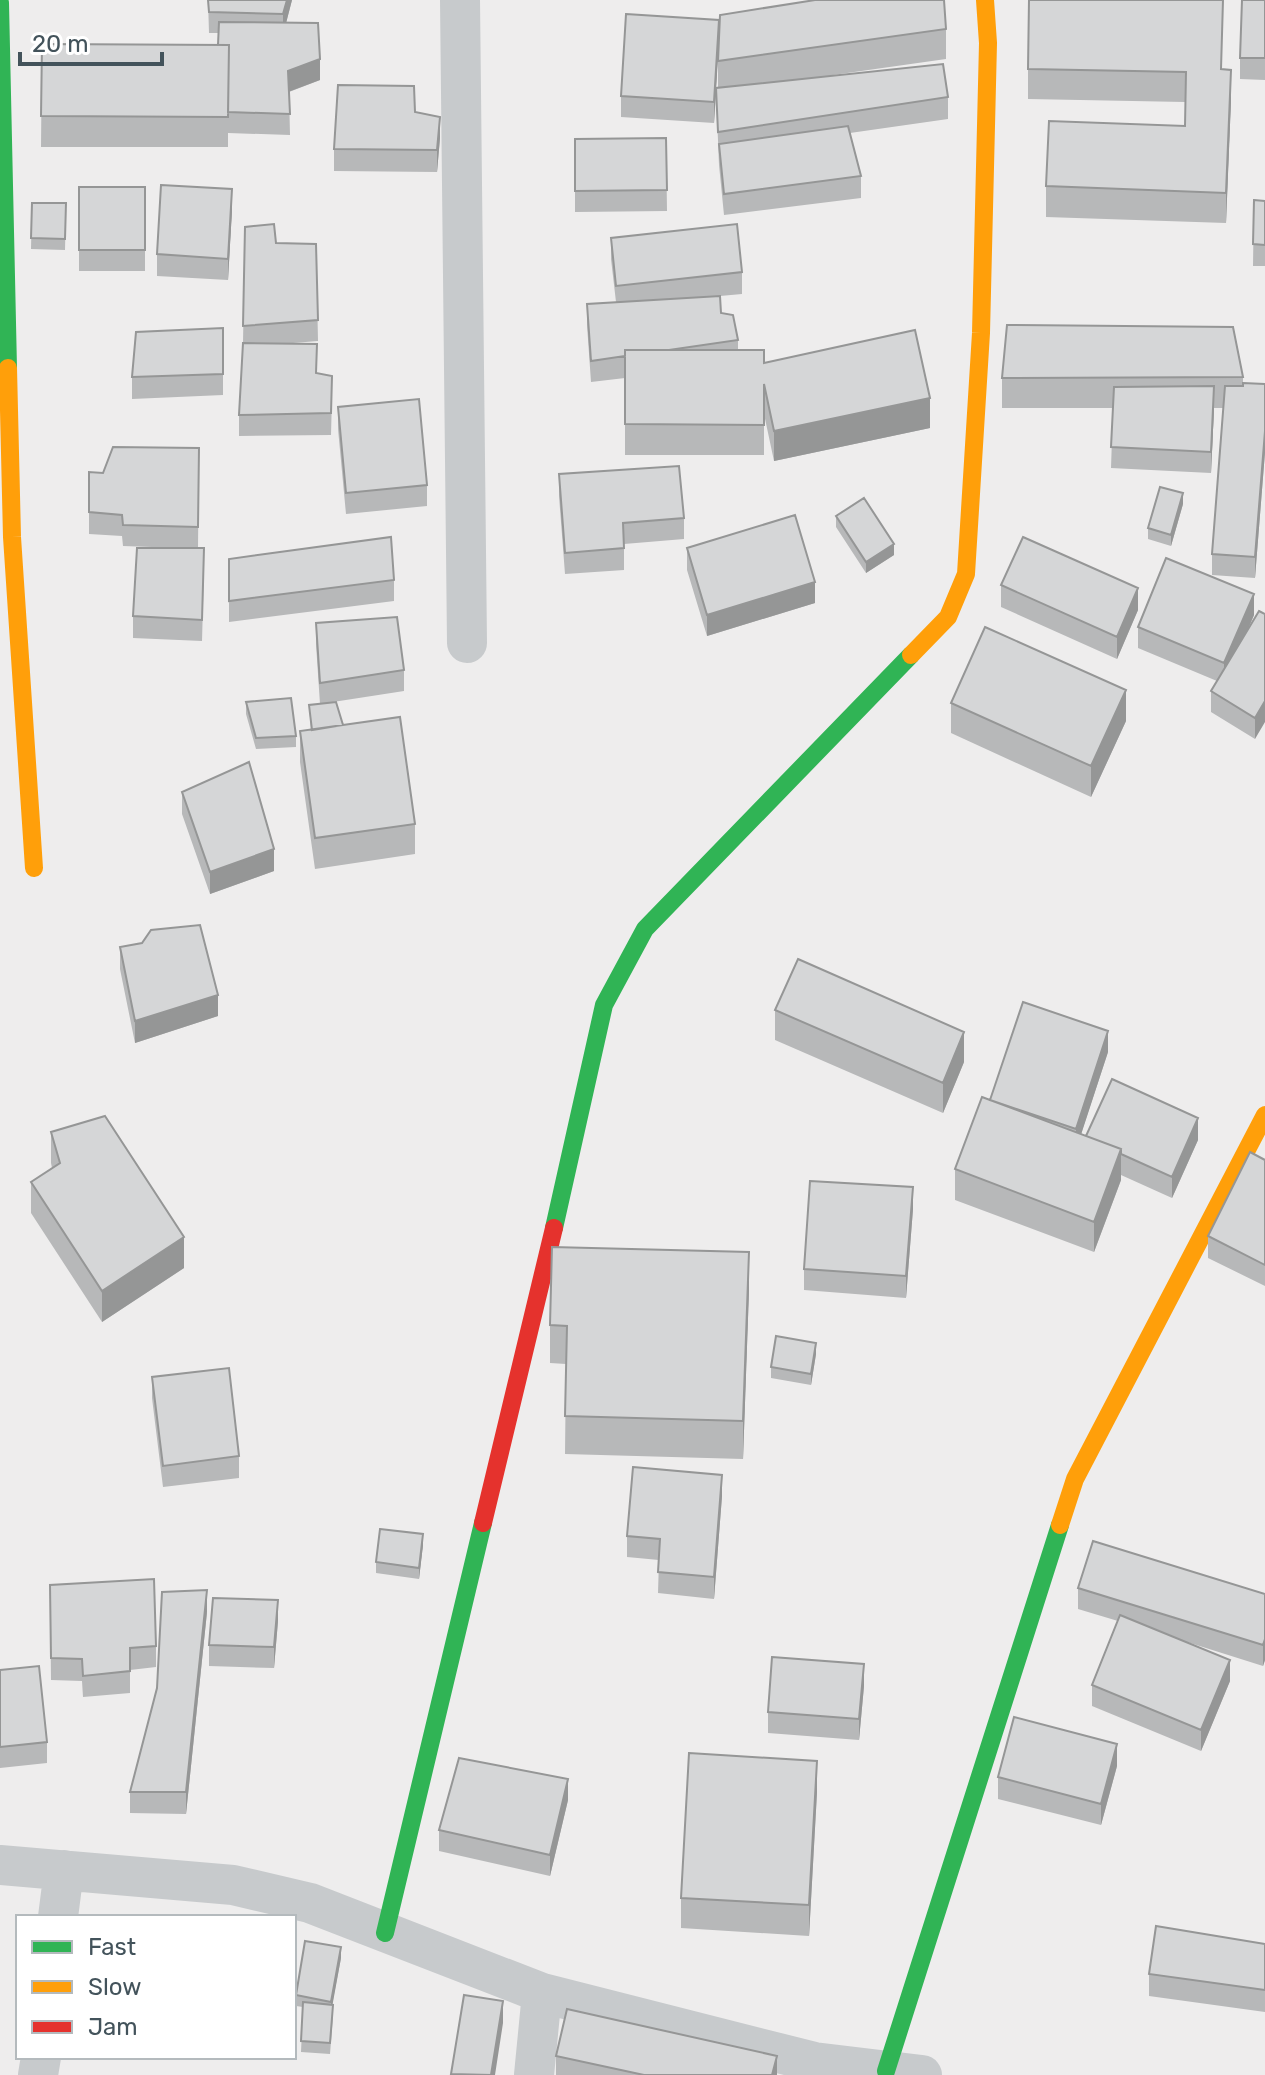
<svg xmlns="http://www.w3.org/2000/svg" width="1265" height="2075" viewBox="0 0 1265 2075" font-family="Rubik,sans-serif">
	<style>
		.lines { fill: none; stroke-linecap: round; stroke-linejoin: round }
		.street { stroke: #c7cacc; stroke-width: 40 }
		.fast { stroke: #30b455; stroke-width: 18 }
		.slow { stroke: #ff9f0a; stroke-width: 18 }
		.jam { stroke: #e5322d; stroke-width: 18 }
		.wall { fill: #b7b8b9; fill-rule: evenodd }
		.shaded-wall { fill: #959696 }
		.building { fill: #d5d6d7; stroke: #959696; stroke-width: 2 }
	</style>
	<rect width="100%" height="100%" fill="#eeeded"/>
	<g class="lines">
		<path class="street" d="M 460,0 L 467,643
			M 0,1865 L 233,1885 L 310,1903 L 542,1993 L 814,2062 L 922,2075
			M 58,1917 L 64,1870
			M 38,2075 L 41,2057
			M 534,2075 L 542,1993"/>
		<path class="fast" d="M 0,3 L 8,368
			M 554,1228 L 604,1005 L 645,929 L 911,655
			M 385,1933 L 483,1523
			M 886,2071 L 1060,1525"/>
		<path class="slow" d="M 8,368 L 12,537 L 34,868
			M 911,655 L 948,617 L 966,574 L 981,333 L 988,43 L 985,0
			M 1060,1525 L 1075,1479 L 1265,1115"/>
		<path class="jam" d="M 483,1523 L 554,1228"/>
	</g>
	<path class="wall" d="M 208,0 L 292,0 L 286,23 L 320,80 L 289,92 L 290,135 L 228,133 L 228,147 L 41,147 L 42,44 L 218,45 L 219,33 L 209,33 Z
		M 1265,0 L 1265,80 L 1240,79 L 1240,58 Z
		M 719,20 L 946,29 L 946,59 L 833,75 L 948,97 L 948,119 L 850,133 L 861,176 L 861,198 L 724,215 L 719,165 L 716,91 L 714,123 L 621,117 L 621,96 ZM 718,51 L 718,87 L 716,88 Z
		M 1028,69 L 1222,69 L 1231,100 L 1226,223 L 1046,217 L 1046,186 L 1185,126 L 1185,102 L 1028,99 Z
		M 440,138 L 437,172 L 334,171 L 334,149 Z
		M 666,138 L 667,211 L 575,212 L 575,139 Z
		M 79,187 L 145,187 L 145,271 L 79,271 Z
		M 1254,200 L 1265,201 L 1265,266 L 1253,266 Z
		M 32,203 L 66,203 L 65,250 L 31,249 Z
		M 232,210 L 228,280 L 157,276 L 157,254 Z
		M 245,227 L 276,243 L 316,244 L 318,341 L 293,343 L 316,373 L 332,397 L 331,435 L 239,436 L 239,415 L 243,343 Z
		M 611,238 L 742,272 L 742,294 L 720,296 L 721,313 L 738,340 L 738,350 L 764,363 L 930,428 L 774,461 L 764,414 L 764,455 L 625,455 L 625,378 L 591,382 L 587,325 L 587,304 L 616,302 L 611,259 Z
		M 223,328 L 223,395 L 132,399 L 132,377 Z
		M 1243,377 L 1243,383 L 1265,384 L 1265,452 L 1255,578 L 1212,575 L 1212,554 L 1223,408 L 1214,408 L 1211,473 L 1111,468 L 1113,408 L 1002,408 L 1002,378 Z
		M 338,407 L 427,485 L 427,506 L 346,514 L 338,429 Z
		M 199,448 L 198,548 L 204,569 L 202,641 L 133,638 L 133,616 L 180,548 L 123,546 L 122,536 L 89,534 L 89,472 L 103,473 Z
		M 559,474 L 684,518 L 684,539 L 624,544 L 624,570 L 565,574 L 559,496 Z
		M 1183,504 L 1171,546 L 1148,539 L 1148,528 Z
		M 836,516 L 894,555 L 866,573 L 836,527 Z
		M 687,548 L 815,603 L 707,636 L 687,570 Z
		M 229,559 L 394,580 L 394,601 L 229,622 Z
		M 1001,585 L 1138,610 L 1117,659 L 1001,607 Z
		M 1259,611 L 1255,739 L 1211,712 L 1211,691 L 1217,681 L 1138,648 L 1138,627 L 1254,615 L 1247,632 Z
		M 316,623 L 404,670 L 404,691 L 320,704 L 316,644 Z
		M 246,702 L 296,736 L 296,747 L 256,749 L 246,714 Z
		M 951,703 L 1126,721 L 1091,797 L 951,733 Z
		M 309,705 L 343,725 L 415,824 L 415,854 L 315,869 L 300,762 L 300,731 L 311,730 Z
		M 182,792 L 274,871 L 210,894 L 182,814 Z
		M 120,947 L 218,1016 L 135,1043 L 120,969 Z
		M 775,1010 L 964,1062 L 943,1113 L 775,1040 Z
		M 1108,1052 L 1081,1134 L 1086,1136 L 1198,1140 L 1172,1198 L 1121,1175 L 1121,1180 L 1094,1252 L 955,1200 L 955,1169 L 990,1100 Z
		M 51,1132 L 184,1268 L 102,1322 L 31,1213 L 31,1182 L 52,1168 L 51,1163 Z
		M 1265,1160 L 1265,1286 L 1208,1258 L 1208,1236 Z
		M 913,1209 L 906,1298 L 804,1290 L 804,1269 Z
		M 749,1290 L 743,1459 L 565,1454 L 566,1364 L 550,1363 L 550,1325 Z
		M 816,1354 L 811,1385 L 771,1378 L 771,1367 Z
		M 152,1377 L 239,1456 L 239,1478 L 163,1487 L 152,1398 Z
		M 722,1496 L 714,1599 L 658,1593 L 659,1560 L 627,1557 L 627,1536 Z
		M 423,1545 L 419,1579 L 376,1573 L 376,1562 Z
		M 50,1585 L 156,1646 L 156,1667 L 130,1670 L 130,1693 L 83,1697 L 82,1681 L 51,1680 Z
		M 1078,1588 L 1265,1594 L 1265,1660 L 1263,1666 L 1187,1642 L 1230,1681 L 1201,1751 L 1092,1706 L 1092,1685 L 1118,1621 L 1078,1609 Z
		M 207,1612 L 186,1814 L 130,1813 L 130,1792 L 157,1688 Z
		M 278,1621 L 274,1668 L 209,1666 L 209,1645 Z
		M 0,1670 L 47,1742 L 47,1763 L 0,1768 Z
		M 864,1686 L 859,1740 L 768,1733 L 768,1712 Z
		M 1117,1766 L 1101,1825 L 998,1799 L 998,1777 Z
		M 817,1792 L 809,1936 L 681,1928 L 681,1898 Z
		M 568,1800 L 550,1876 L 439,1851 L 439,1830 Z
		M 1265,1944 L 1265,2012 L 1149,1996 L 1149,1974 Z
		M 341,1958 L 332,2005 L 333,2016 L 330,2054 L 301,2052 L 303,2007 L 296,2006 L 296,1995 Z
		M 556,2056 L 777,2075 L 556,2075 Z"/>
	<path class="shaded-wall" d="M 287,0 L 292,0 L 283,35 L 283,14 Z
		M 719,20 L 719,41 L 714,123 L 714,102 Z
		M 320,59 L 320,80 L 288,92 L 288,71 Z
		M 1231,70 L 1231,100 L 1226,223 L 1226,193 Z
		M 440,117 L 440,138 L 437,172 L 437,150 Z
		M 232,189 L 232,210 L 228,280 L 228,259 Z
		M 1214,386 L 1214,408 L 1211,473 L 1211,452 Z
		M 930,398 L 930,428 L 774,461 L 774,431 Z
		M 1265,431 L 1265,452 L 1255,578 L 1255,557 Z
		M 1183,493 L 1183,504 L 1171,546 L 1171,535 Z
		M 894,544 L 894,555 L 866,573 L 866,562 Z
		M 815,582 L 815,603 L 707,636 L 707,615 Z
		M 1138,588 L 1138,610 L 1117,659 L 1117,637 Z
		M 1254,594 L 1254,615 L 1224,685 L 1224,663 Z
		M 1126,690 L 1126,721 L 1091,797 L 1091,766 Z
		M 1265,701 L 1265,722 L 1255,739 L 1255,718 Z
		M 274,849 L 274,871 L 210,894 L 210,872 Z
		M 218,995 L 218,1016 L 135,1043 L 135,1021 Z
		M 1108,1031 L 1108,1052 L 1076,1150 L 1076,1129 Z
		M 964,1032 L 964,1062 L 943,1113 L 943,1083 Z
		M 1198,1118 L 1198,1140 L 1172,1198 L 1172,1177 Z
		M 1121,1149 L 1121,1180 L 1094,1252 L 1094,1222 Z
		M 913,1187 L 913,1209 L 906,1298 L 906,1276 Z
		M 184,1237 L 184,1268 L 102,1322 L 102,1291 Z
		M 749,1252 L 749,1290 L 743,1459 L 743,1421 Z
		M 816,1343 L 816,1354 L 811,1385 L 811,1374 Z
		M 722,1475 L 722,1496 L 714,1599 L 714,1577 Z
		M 423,1534 L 423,1545 L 419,1579 L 419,1568 Z
		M 207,1590 L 207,1612 L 186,1814 L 186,1792 Z
		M 278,1600 L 278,1621 L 274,1668 L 274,1647 Z
		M 1265,1639 L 1265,1660 L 1263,1666 L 1263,1645 Z
		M 1230,1660 L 1230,1681 L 1201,1751 L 1201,1730 Z
		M 864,1664 L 864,1686 L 859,1740 L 859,1719 Z
		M 1117,1744 L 1117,1766 L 1101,1825 L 1101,1804 Z
		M 817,1761 L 817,1792 L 809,1936 L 809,1905 Z
		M 568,1779 L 568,1800 L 550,1876 L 550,1855 Z
		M 341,1947 L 341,1958 L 331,2013 L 331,2002 Z
		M 503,2001 L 503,2023 L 495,2075 L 491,2075 Z
		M 777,2056 L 777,2075 L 772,2075 Z"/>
	<path class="building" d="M 208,0 L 287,0 L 283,14 L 209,12 Z
		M 815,0 L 944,0 L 946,29 L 718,61 L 720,15 Z
		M 1029,0 L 1223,0 L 1221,69 L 1231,70 L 1226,193 L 1046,186 L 1049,121 L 1185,126 L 1186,72 L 1028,69 Z
		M 1242,0 L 1265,0 L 1265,58 L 1240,58 Z
		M 626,14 L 719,20 L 714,102 L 621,96 Z
		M 219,22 L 318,23 L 320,59 L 288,71 L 290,114 L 228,112 L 229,45 L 218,45 Z
		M 42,44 L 229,45 L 228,117 L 41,116 Z
		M 943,64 L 948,97 L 718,132 L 716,88 Z
		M 338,85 L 414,86 L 415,112 L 440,117 L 437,150 L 334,149 Z
		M 848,126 L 861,176 L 724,194 L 719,144 Z
		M 666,138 L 667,190 L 575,191 L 575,139 Z
		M 161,185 L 232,189 L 228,259 L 157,254 Z
		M 79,187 L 145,187 L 145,250 L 79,250 Z
		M 1254,200 L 1265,201 L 1265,245 L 1253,244 Z
		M 32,203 L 66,203 L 65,239 L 31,238 Z
		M 274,224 L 276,243 L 316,244 L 318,320 L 243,326 L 245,227 Z
		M 737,224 L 742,272 L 616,286 L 611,238 Z
		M 720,296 L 721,313 L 733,315 L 738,340 L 669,350 L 625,350 L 625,356 L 591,361 L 587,304 Z
		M 1007,325 L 1233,327 L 1243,377 L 1002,378 Z
		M 223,328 L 223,374 L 132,377 L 136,332 Z
		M 915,330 L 930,398 L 774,431 L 764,384 L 764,425 L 625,424 L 625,350 L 764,350 L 764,363 Z
		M 243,343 L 317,344 L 316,373 L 332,376 L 331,413 L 239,415 Z
		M 1243,383 L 1265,384 L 1265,431 L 1255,557 L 1212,554 L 1225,386 L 1243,386 Z
		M 1214,386 L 1211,452 L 1111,447 L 1114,387 Z
		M 419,399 L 427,485 L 346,493 L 338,407 Z
		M 113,447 L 199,448 L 198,527 L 123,525 L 122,515 L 89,512 L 89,472 L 103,473 Z
		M 679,466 L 684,518 L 623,523 L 624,548 L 565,553 L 559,474 Z
		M 1160,487 L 1183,493 L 1171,535 L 1148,528 Z
		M 864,498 L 894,544 L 866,562 L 836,516 Z
		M 795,515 L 815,582 L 707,615 L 687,548 Z
		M 391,537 L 394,580 L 229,601 L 229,559 Z
		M 1023,537 L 1138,588 L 1117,637 L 1001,585 Z
		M 137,548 L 204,548 L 202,620 L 133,616 Z
		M 1166,558 L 1254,594 L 1224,663 L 1138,627 Z
		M 1259,611 L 1265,614 L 1265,701 L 1255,718 L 1211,691 Z
		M 397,617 L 404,670 L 320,683 L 316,623 Z
		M 985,627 L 1126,690 L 1091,766 L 951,703 Z
		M 291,698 L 296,736 L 256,738 L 246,702 Z
		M 336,702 L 343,725 L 312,730 L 309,705 Z
		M 400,717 L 415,824 L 315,838 L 300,731 Z
		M 249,762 L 274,849 L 210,872 L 182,792 Z
		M 200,925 L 218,995 L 135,1021 L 120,947 L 142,943 L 151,930 Z
		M 798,959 L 964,1032 L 943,1083 L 775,1010 Z
		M 1023,1002 L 1108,1031 L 1076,1129 L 990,1100 Z
		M 1112,1079 L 1198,1118 L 1172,1177 L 1121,1154 L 1121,1149 L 1086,1136 Z
		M 982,1097 L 1121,1149 L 1094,1222 L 955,1169 Z
		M 105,1116 L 184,1237 L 102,1291 L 31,1182 L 60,1163 L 51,1132 Z
		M 1250,1152 L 1265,1160 L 1265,1265 L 1208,1236 Z
		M 810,1181 L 913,1187 L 906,1276 L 804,1269 Z
		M 552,1247 L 749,1252 L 743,1421 L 565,1416 L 567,1326 L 550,1325 Z
		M 776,1336 L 816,1343 L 811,1374 L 771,1367 Z
		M 229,1368 L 239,1456 L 163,1466 L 152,1377 Z
		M 633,1467 L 722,1475 L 714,1577 L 658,1572 L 660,1539 L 627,1536 Z
		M 380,1529 L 423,1534 L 419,1568 L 376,1562 Z
		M 1093,1541 L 1265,1594 L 1265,1639 L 1263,1645 L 1078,1588 Z
		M 154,1579 L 156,1646 L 130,1648 L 130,1671 L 83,1676 L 82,1659 L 51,1658 L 50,1585 Z
		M 207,1590 L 186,1792 L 130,1792 L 157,1688 L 162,1592 Z
		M 213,1598 L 278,1600 L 274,1647 L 209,1645 Z
		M 1120,1615 L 1230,1660 L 1201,1730 L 1092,1685 Z
		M 772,1657 L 864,1664 L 859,1719 L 768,1712 Z
		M 39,1666 L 47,1742 L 0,1747 L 0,1670 Z
		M 1014,1717 L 1117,1744 L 1101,1804 L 998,1777 Z
		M 689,1753 L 817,1761 L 809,1905 L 681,1898 Z
		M 459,1758 L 568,1779 L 550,1855 L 439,1830 Z
		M 1156,1926 L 1265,1944 L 1265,1990 L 1149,1974 Z
		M 305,1941 L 341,1947 L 331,2002 L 296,1995 Z
		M 464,1995 L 503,2001 L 491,2075 L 451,2074 Z
		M 303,2002 L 333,2005 L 330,2043 L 301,2041 Z
		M 567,2009 L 777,2056 L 772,2075 L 644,2075 L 556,2056 Z"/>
	<rect x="16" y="1915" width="280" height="144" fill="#ffffff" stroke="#b4babd" stroke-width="2"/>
	<rect x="32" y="1941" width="40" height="12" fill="#30b455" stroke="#b4babd" stroke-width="2"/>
	<text x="88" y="1955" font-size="24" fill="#43535b">Fast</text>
	<rect x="32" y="1981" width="40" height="12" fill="#ff9f0a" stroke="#b4babd" stroke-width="2"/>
	<text x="88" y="1995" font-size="24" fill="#43535b">Slow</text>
	<rect x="32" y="2021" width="40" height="12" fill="#e5322d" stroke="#b4babd" stroke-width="2"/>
	<text x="88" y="2035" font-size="24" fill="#43535b">Jam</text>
	<path d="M20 52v12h142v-12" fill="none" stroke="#43535b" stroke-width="4"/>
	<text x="32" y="52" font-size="24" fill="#43535b" stroke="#ffffff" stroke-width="6" paint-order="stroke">20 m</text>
</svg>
